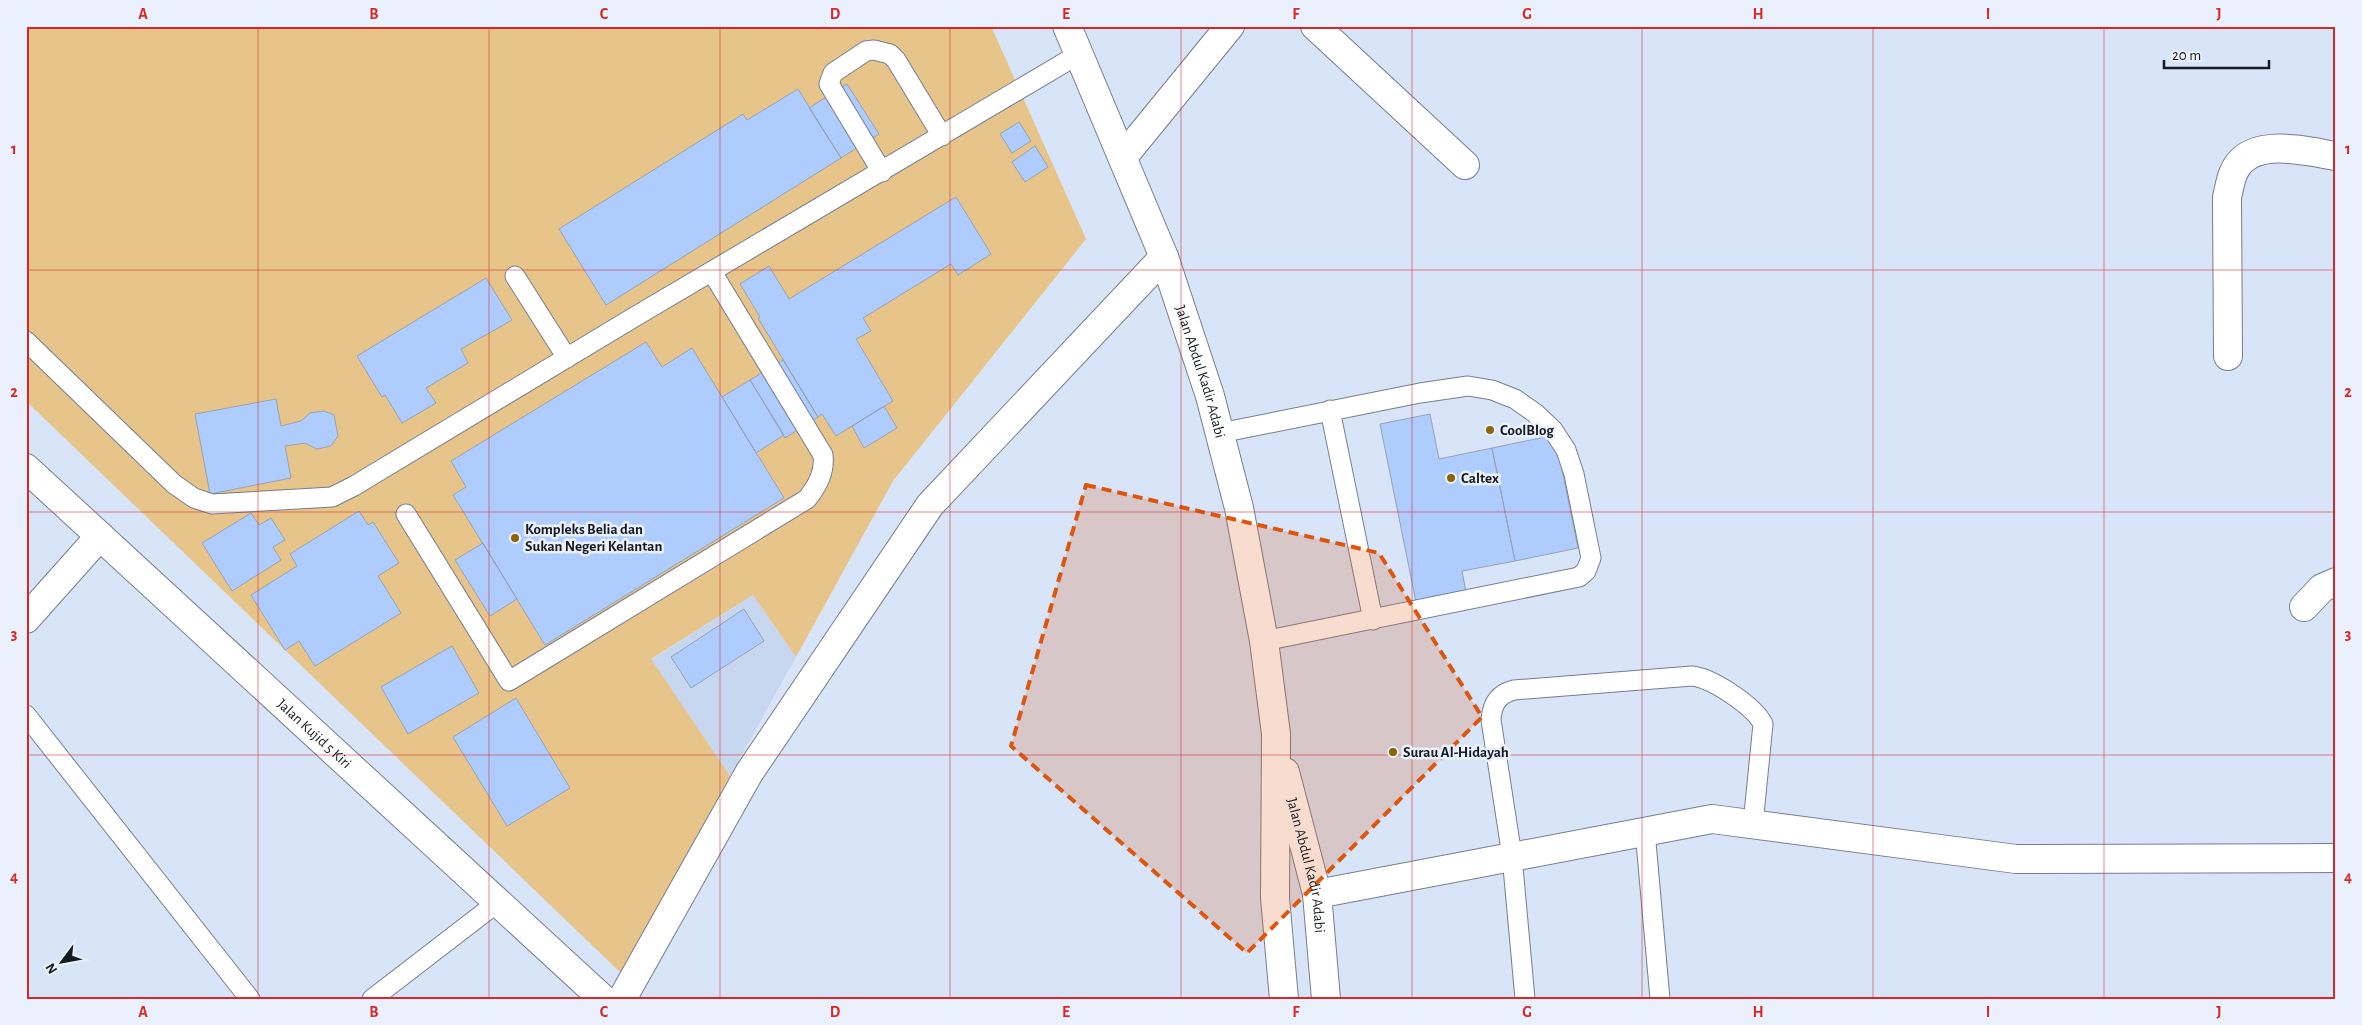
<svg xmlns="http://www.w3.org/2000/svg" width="2362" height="1025" viewBox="0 0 2362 1025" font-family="'Alegreya Sans',sans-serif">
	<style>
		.built { fill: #c8d7f0 }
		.green { fill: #e7c489 }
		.building { fill: #afccfe; stroke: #97a2b4 }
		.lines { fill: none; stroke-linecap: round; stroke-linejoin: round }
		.service-casing { stroke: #747e8f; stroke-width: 21 }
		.minor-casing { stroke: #747e8f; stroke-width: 30 }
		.secondary-casing { stroke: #747e8f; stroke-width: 30 }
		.service { stroke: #fff; stroke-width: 19 }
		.minor { stroke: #fff; stroke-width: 28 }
		.secondary { stroke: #fff; stroke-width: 28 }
		.marked { fill: #de560d; fill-opacity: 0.2; stroke: #de560d; stroke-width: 4; stroke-dasharray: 10 6; stroke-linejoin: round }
		.grid { fill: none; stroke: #d62828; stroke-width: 1; stroke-opacity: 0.55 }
		.poi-dot { fill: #8b6405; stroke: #eaf1fc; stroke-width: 2 }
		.labels { text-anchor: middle; stroke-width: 5; stroke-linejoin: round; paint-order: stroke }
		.street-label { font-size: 15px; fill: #161a21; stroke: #eaf1fc }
		.poi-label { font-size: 15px; font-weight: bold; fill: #161a21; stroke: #eaf1fc; text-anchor: start }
		.neatline { fill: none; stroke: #d62828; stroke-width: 2 }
		.grid-label { font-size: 16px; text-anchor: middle; font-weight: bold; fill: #d62828 }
	</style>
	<rect width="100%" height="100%" fill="#d8e4f7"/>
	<path class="built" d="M 753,595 L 796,657 L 730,776 L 651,660 Z"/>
	<path class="green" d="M 26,26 L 991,26 L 1086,239 L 893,481 L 796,657 L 753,595 L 651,659 L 730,776 L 622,974 L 26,401 Z"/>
	<path class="building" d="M 847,84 L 879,134 L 841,158 L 809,108 Z
		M 798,89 L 841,158 L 606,305 L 559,229 L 743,114 L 747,120 Z
		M 1019,122 L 1031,141 L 1012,153 L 1000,134 Z
		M 1035,146 L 1048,167 L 1025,182 L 1012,162 Z
		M 956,197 L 991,254 L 958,275 L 951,264 L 863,318 L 871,331 L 856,339 L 893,401 L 836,436 L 822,414 L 818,417 L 758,318 L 760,317 L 740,284 L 769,266 L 789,299 Z
		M 486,278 L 512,320 L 461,349 L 468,363 L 426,388 L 436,403 L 402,423 L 385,395 L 382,397 L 357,356 Z
		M 646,342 L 662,367 L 692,348 L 784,498 L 545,645 L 453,495 L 466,487 L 451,461 Z
		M 783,360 L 818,417 L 785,438 L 750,380 Z
		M 750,380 L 784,435 L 756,453 L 722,397 Z
		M 276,399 L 281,426 L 301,421 L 310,413 L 324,411 L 334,415 L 338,436 L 331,446 L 317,449 L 305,443 L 285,446 L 291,478 L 210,494 L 195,414 Z
		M 884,406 L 897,428 L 864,448 L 852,426 Z
		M 1430,414 L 1439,459 L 1492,448 L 1515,561 L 1462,571 L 1466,592 L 1416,602 L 1380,424 Z
		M 1555,435 L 1578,548 L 1515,561 L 1492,448 Z
		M 359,511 L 368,525 L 373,522 L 399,563 L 378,576 L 401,613 L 315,666 L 299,641 L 285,650 L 251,595 L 297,566 L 290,554 Z
		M 251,513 L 259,525 L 271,518 L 285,540 L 273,547 L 281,560 L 232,591 L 202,543 Z
		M 483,543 L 517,599 L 490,616 L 455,560 Z
		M 744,609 L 764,641 L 691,688 L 671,657 Z
		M 452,646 L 479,693 L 408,734 L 381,687 Z
		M 516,698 L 570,788 L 507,826 L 453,737 Z"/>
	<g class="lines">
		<g class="service-casing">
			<path id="service" d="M 882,172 L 829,84 L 833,73 L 866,51 L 874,50 L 890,54 L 896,60 L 942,136
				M 515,276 L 567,358
				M 26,341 L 174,484 L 194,498 L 212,504 L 332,497 L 354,486 L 631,319 L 1079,54
				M 1330,410 L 1373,620
				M 1220,433 L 1420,393 L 1468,386 L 1492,390 L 1515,399 L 1535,413 L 1553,430 L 1566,450 L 1574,474 L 1591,558 L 1586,571 L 1579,577 L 1264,641
				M 406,514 L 509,681 L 807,499 C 818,485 825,472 823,455 L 712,272
				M 26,715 L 250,999
				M 1645,831 L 1660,999
				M 372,999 L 498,902
				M 1525,999 L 1512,856 L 1491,720 C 1492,704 1498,694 1514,690 L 1692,676 C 1712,678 1754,706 1763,724 L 1753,824"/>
		</g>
		<g class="minor-casing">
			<g id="minor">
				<path d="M 1315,26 L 1465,165"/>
				<path d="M 1123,157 L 1230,26"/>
				<path d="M 2228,356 L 2227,197 C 2229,190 2230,181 2233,174 C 2248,135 2305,151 2336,156"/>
				<path id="s1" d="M 26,468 L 603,999"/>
				<path d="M 2304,607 L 2322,588 L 2336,582"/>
				<path d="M 26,619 L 100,536"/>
				<path d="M 1317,894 L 1712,819 L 2016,859 L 2336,858"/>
				<path d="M 622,999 L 749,773 L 930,505 L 1164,257"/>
			</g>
		</g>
		<g class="secondary-casing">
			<g id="secondary">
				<path id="s2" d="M 1067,26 L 1164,257 L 1210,396 L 1239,508 L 1264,641 L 1276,734 L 1275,898 L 1284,999"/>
				<path id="s3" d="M 1285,772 L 1317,894 L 1326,999"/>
			</g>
		</g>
		<use href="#service" class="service"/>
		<use href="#minor" class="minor"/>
		<use href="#secondary" class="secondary"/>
	</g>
	<path class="marked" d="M 1086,485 L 1379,553 L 1482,717 L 1247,953 L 1011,746 Z"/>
	<path class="grid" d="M 258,26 L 258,999M 489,26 L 489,999M 720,26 L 720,999M 950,26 L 950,999M 1181,26 L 1181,999M 1412,26 L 1412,999M 1642,26 L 1642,999M 1873,26 L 1873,999M 2104,26 L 2104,999M 26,270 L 2336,270M 26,512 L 2336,512M 26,755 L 2336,755"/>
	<g class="poi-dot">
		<circle cx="1490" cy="430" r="5"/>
		<circle cx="1451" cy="478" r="5"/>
		<circle cx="515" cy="538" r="5"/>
		<circle cx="1393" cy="752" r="5"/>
	</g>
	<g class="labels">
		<g class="street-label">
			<text dy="5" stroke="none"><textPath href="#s2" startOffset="371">Jalan Abdul Kadir Adabi</textPath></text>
			<text dy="5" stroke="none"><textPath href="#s1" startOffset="392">Jalan Kujid 5 Kiri</textPath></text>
			<text dy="5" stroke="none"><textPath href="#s3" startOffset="96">Jalan Abdul Kadir Adabi</textPath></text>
		</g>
		<g class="poi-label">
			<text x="1500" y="435">CoolBlog</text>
			<text x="1461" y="483">Caltex</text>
			<text x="525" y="534">Kompleks Belia dan<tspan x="525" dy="17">Sukan Negeri Kelantan</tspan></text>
			<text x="1403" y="757">Surau Al-Hidayah</text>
		</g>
	</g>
	<rect width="2362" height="1025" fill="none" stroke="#eaf1fc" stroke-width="55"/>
	<g transform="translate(62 962) rotate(238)" stroke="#eaf1fc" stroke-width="4" paint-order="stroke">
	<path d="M0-4L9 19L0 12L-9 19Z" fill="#161a21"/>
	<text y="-8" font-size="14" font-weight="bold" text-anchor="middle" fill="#161a21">N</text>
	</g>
	<path d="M2164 60v8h105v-8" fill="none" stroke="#161a21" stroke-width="2.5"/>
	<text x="2172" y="60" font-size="15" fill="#161a21" stroke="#eaf1fc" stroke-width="4" paint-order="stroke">20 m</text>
	<rect x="28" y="28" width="2306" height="970" class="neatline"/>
	<g class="grid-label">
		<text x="143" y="19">A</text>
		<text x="374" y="19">B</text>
		<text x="604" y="19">C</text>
		<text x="835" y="19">D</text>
		<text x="1066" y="19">E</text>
		<text x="1296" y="19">F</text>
		<text x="1527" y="19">G</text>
		<text x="1758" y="19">H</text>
		<text x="1988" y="19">I</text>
		<text x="2219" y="19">J</text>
		<text x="14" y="154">1</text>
		<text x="2348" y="154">1</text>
		<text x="14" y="397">2</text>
		<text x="2348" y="397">2</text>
		<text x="14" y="639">3</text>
		<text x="2348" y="639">3</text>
		<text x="14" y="882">4</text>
		<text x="2348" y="882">4</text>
		<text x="143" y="1017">A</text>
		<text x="374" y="1017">B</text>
		<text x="604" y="1017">C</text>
		<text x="835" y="1017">D</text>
		<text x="1066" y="1017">E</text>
		<text x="1296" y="1017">F</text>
		<text x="1527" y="1017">G</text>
		<text x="1758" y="1017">H</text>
		<text x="1988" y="1017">I</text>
		<text x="2219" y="1017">J</text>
	</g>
</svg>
